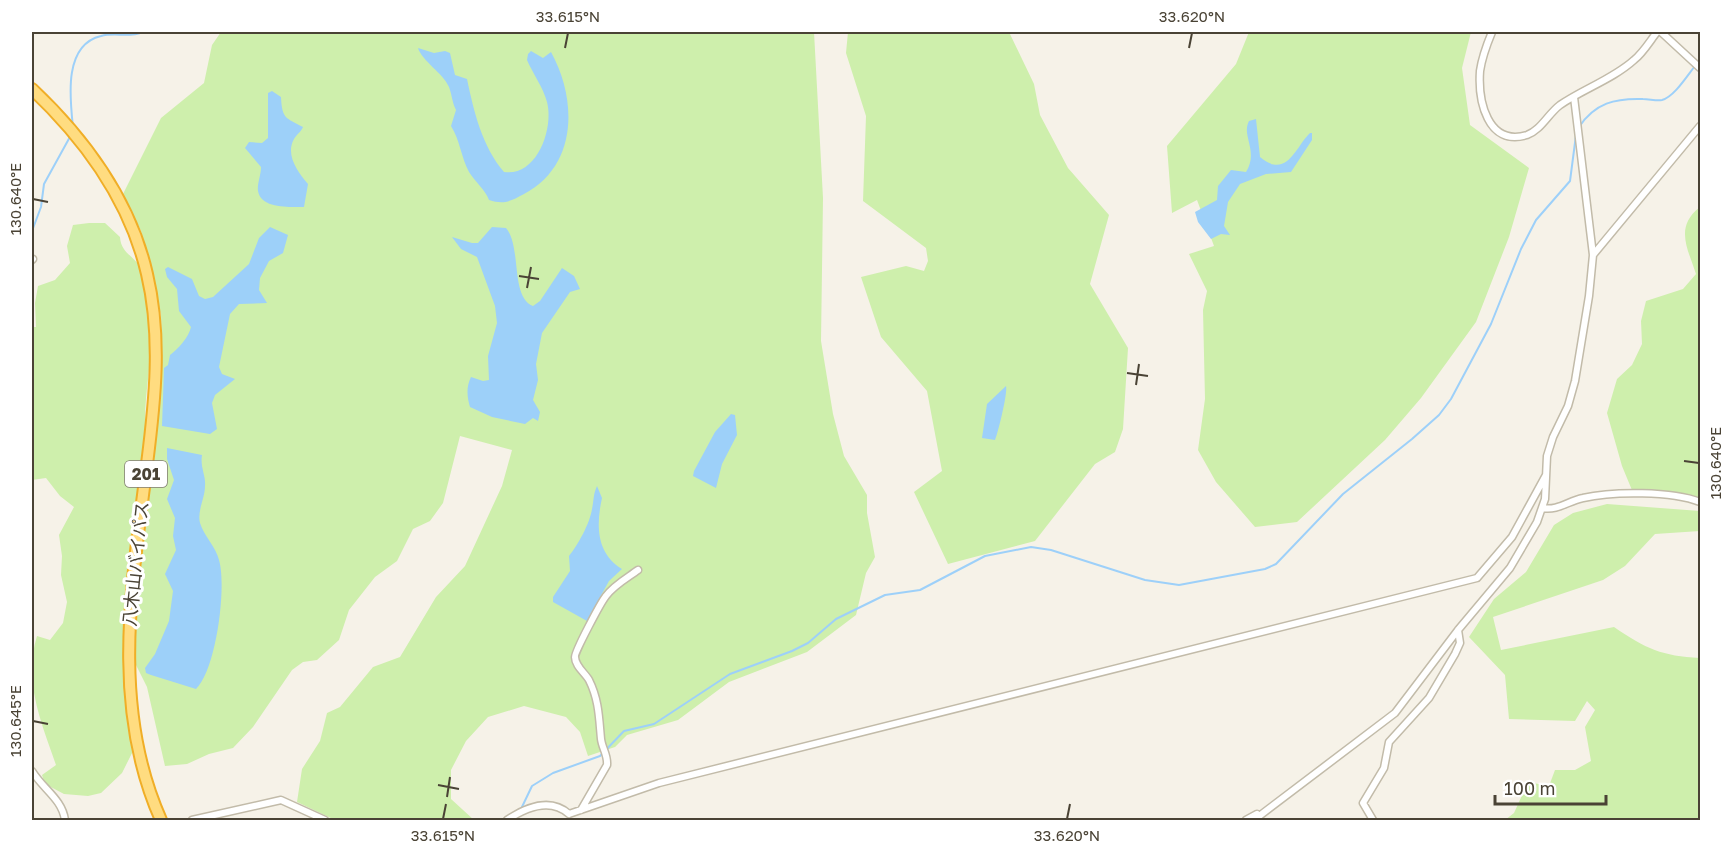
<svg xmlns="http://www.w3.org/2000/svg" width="1732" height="852" viewBox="0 0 1732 852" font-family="'Golos Text','Noto Sans JP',sans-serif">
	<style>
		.green { fill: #ceefac }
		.water { fill: #9dd0f9 }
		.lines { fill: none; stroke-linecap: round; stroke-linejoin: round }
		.stream { stroke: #9dd0f9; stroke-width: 2 }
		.minor-casing { stroke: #c2bba9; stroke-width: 9 }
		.trunk-casing { stroke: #f0ae27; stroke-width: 14 }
		.minor { stroke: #fff; stroke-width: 6 }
		.trunk { stroke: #ffdc80; stroke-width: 10 }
		.ticks { fill: none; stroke: #4a4335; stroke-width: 2 }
		.labels { text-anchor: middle; stroke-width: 6; stroke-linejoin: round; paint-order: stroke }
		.shield { fill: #fff; stroke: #807b72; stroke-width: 1.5 }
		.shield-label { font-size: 16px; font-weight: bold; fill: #4a4335 }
		.street-label { font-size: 18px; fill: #4a4335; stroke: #fff }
		.neatline { fill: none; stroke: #4a4335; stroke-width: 2 }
		.ticks-label { font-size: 15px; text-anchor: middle; fill: #4a4335 }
	</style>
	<rect width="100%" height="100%" fill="#f6f2e8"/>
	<path class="green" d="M 221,32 L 814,32 L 823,198 L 821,341 L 833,414 L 844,456 L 867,495 L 867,513 L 875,557 L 866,573 L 856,615 L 807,652 L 729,682 L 678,720 L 627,735 L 615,747 L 588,756 L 580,732 L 566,717 L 524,706 L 488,717 L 466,741 L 451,770 L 451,799 L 474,820 L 335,820 L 297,802 L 302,769 L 320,741 L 327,713 L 340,707 L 373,667 L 400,657 L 436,597 L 465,566 L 502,486 L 512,450 L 460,436 L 443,503 L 430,521 L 413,529 L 397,561 L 375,577 L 349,610 L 339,640 L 317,660 L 303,662 L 292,670 L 253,727 L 233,748 L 209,754 L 187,764 L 165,766 L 147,687 L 133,659 L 135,594 L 159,408 L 162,357 L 161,315 L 141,231 L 123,194 L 161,118 L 204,83 L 212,45 Z
		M 848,32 L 1009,32 L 1034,84 L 1040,115 L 1068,168 L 1109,215 L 1090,284 L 1128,348 L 1123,429 L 1115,452 L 1095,464 L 1035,541 L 948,564 L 914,492 L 942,471 L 927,391 L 881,337 L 861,277 L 906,266 L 924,271 L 928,261 L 926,248 L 863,201 L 866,116 L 846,53 Z
		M 1249,32 L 1471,32 L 1462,68 L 1470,125 L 1529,168 L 1509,237 L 1476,322 L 1421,398 L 1385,440 L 1297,522 L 1255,527 L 1216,482 L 1198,450 L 1205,399 L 1203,310 L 1207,291 L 1189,254 L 1214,246 L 1197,200 L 1172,213 L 1167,146 L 1236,64 Z
		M 1700,207 L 1700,499 L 1634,495 L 1622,466 L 1607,413 L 1617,379 L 1632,365 L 1642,344 L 1641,321 L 1646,301 L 1683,289 L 1696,274 C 1688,249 1674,227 1700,207 Z
		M 89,223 L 105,223 L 120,237 C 121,253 133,255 140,267 C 148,281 149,307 150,323 C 154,361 142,398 146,435 L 123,625 L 127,719 L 133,751 L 122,773 L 101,793 L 88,796 L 64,794 L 45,784 L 42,775 L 56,765 C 41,722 23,681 37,636 L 50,640 L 63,623 L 67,602 L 61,575 L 62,556 L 59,535 L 74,507 L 60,496 L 46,478 L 32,480 L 32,327 L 36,327 L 35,303 L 38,286 L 55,280 L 70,263 L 67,246 L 73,225 Z
		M 1607,504 L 1700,511 L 1700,531 L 1655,534 L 1625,566 L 1603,580 L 1493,617 L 1501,650 L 1614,627 C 1646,649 1662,656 1700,658 L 1700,820 L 1505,820 L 1514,813 L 1528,782 L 1549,786 L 1555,770 L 1575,770 L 1591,761 L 1585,727 L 1595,710 L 1587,701 L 1575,721 L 1509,719 L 1505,675 L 1469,637 L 1494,599 L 1526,572 L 1554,525 L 1573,513 Z"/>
	<path class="water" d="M 418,48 L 434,53 L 445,51 L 450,53 L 455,75 L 467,79 C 474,112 482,146 504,172 C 537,177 554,128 547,102 C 543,87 533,74 527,60 L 528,54 L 531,51 L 543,58 L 551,52 C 578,101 577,166 524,194 C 511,201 504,205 489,200 C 485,189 475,182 469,172 C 461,157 460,140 451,126 L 456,110 C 452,102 452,95 449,87 C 443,73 422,61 418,48 Z
		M 272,91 L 281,97 C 282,119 286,118 303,127 C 301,132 297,134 294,139 C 285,155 298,172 308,184 L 304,207 C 290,207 261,209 258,191 C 257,184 261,175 261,167 L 245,148 L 249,142 L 262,143 L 268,138 L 268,93 Z
		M 1256,119 L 1260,157 C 1287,180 1296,146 1310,133 L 1312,133 L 1312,140 L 1291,172 L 1266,174 L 1240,184 L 1228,202 L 1224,226 L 1230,235 L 1221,234 L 1211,239 L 1198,222 L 1195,212 L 1217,200 L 1218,186 L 1231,170 L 1246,172 C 1259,151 1241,136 1249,121 Z
		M 270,227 L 288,235 L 283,253 L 269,261 L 260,278 L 259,290 L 267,303 L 239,304 L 230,314 L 219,367 L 222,374 L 235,379 L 215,395 L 212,403 L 217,429 L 210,434 L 162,426 L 164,368 L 168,365 L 170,355 C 178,349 189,337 191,327 L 179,311 L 177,289 L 167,277 L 165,269 L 168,267 L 192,279 L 199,296 L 205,299 L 213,297 L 249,264 L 259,238 Z
		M 492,227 L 506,228 C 522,247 510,297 533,306 L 540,301 L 562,268 L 574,276 L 580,289 L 570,292 L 542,333 L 536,364 L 538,380 L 533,400 L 540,412 L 538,421 L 533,418 L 525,424 L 492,417 L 470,407 C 467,397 466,387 471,377 L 483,381 L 489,380 L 488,356 L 497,323 L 495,306 L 477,257 L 461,249 L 452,237 L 472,243 L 478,243 Z
		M 1006,386 C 1008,392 998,433 995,440 L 982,438 L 987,404 Z
		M 731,414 L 735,415 L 737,435 L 722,464 L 716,488 L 693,476 L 694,471 L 715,432 Z
		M 167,448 L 202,455 C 200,468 206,475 205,486 C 205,498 197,511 200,523 C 204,536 216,547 219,560 C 227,587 216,670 196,689 L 151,675 L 146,673 L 145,668 L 155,654 L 169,621 L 173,591 L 165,574 L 176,550 L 173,536 L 175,518 L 167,499 L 174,480 L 167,459 Z
		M 597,486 L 602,498 C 596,525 596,553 622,569 L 609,581 L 587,621 L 553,602 L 553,597 L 570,571 L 569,556 C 578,545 590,523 592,509 C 594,499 593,495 597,486 Z"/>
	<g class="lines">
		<path class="stream" d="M 73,127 C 70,99 63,45 101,36 C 115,32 129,38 143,32
			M 1579,127 C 1595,103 1615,98 1643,99 C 1649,99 1657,101 1662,100 C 1674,97 1687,76 1695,66
			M 32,231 L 41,207 L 44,184 L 71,135
			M 521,809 L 532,786 L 553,773 L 600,756 L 624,731 L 654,724 L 730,674 L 792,651 L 808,643 L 836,619 L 885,595 L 920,590 L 985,556 L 1031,547 L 1051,550 L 1145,580 L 1179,585 L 1265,569 L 1276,564 L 1343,494 L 1412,439 L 1439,415 L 1451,399 L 1491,324 L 1521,249 L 1536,220 L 1570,181 L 1576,135"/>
		<g class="minor-casing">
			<path id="minor" d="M 1492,32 C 1487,44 1482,57 1480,71 C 1478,100 1487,147 1527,135 C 1541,130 1548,114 1560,105 C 1583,89 1613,79 1634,60 C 1643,53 1650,41 1657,32
				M 1661,32 L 1700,68
				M 1593,255 L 1700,126
				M 32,260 L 33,259
				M 1542,508 C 1558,511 1568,501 1583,498 C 1613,491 1672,491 1700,502
				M 32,771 C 43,789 62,799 65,820
				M 581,810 L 607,765 C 608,755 602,748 601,739 C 599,718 599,700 589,680 C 585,673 575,666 575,657 C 574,653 601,602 606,596 C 614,585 627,578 638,570
				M 569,814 L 659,783 L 1477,578 L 1512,537 L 1546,475
				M 192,820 L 281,800 L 325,820
				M 507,820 C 525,808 550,797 569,814
				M 1246,820 L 1257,814
				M 1254,820 L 1395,713 L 1458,630 L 1510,568 L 1537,522 L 1545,499 L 1547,456 L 1553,437 L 1568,406 L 1575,381 L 1589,296 L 1593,255 L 1574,97
				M 1373,820 L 1363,803 L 1384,768 L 1389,742 L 1429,698 L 1455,654 L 1460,643 L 1458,630"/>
		</g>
		<g class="trunk-casing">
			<path id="trunk" d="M 32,89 C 86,140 130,200 147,274 C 162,337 155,401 147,464 C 132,583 110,706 161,820"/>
		</g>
		<use href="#minor" class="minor"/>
		<use href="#trunk" class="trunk"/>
	</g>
	<path class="ticks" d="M 565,48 L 568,33M 1189,48 L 1192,33M 33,199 L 48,202M 519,276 L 539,279M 527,288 L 531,267M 1127,373 L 1148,376M 1136,385 L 1139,364M 1684,461 L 1699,463M 33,721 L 48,724M 438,785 L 459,789M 447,797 L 450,777M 443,819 L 446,804M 1067,819 L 1070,804"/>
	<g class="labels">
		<rect class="shield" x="125" y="461" width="42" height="26" rx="4.5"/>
		<g class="shield-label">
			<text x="146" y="480">201</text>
		</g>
		<g class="street-label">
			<text transform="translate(136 564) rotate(-84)" y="6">八木山バイパス</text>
		</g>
	</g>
	<rect width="1732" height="852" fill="none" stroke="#ffffff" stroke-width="66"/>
	<path d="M1495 795v9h111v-9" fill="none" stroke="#4a4335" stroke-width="3"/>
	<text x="1504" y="795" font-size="18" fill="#4a4335" stroke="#ffffff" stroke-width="4.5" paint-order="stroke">100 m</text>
	<rect x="33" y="33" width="1666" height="786" class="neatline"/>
	<g class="ticks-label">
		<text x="568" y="22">33.615°N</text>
		<text x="1192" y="22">33.620°N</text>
		<text transform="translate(16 199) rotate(-90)" y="5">130.640°E</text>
		<text transform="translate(1716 463) rotate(-90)" y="5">130.640°E</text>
		<text transform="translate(16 721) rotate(-90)" y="5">130.645°E</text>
		<text x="443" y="841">33.615°N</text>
		<text x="1067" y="841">33.620°N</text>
	</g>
</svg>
